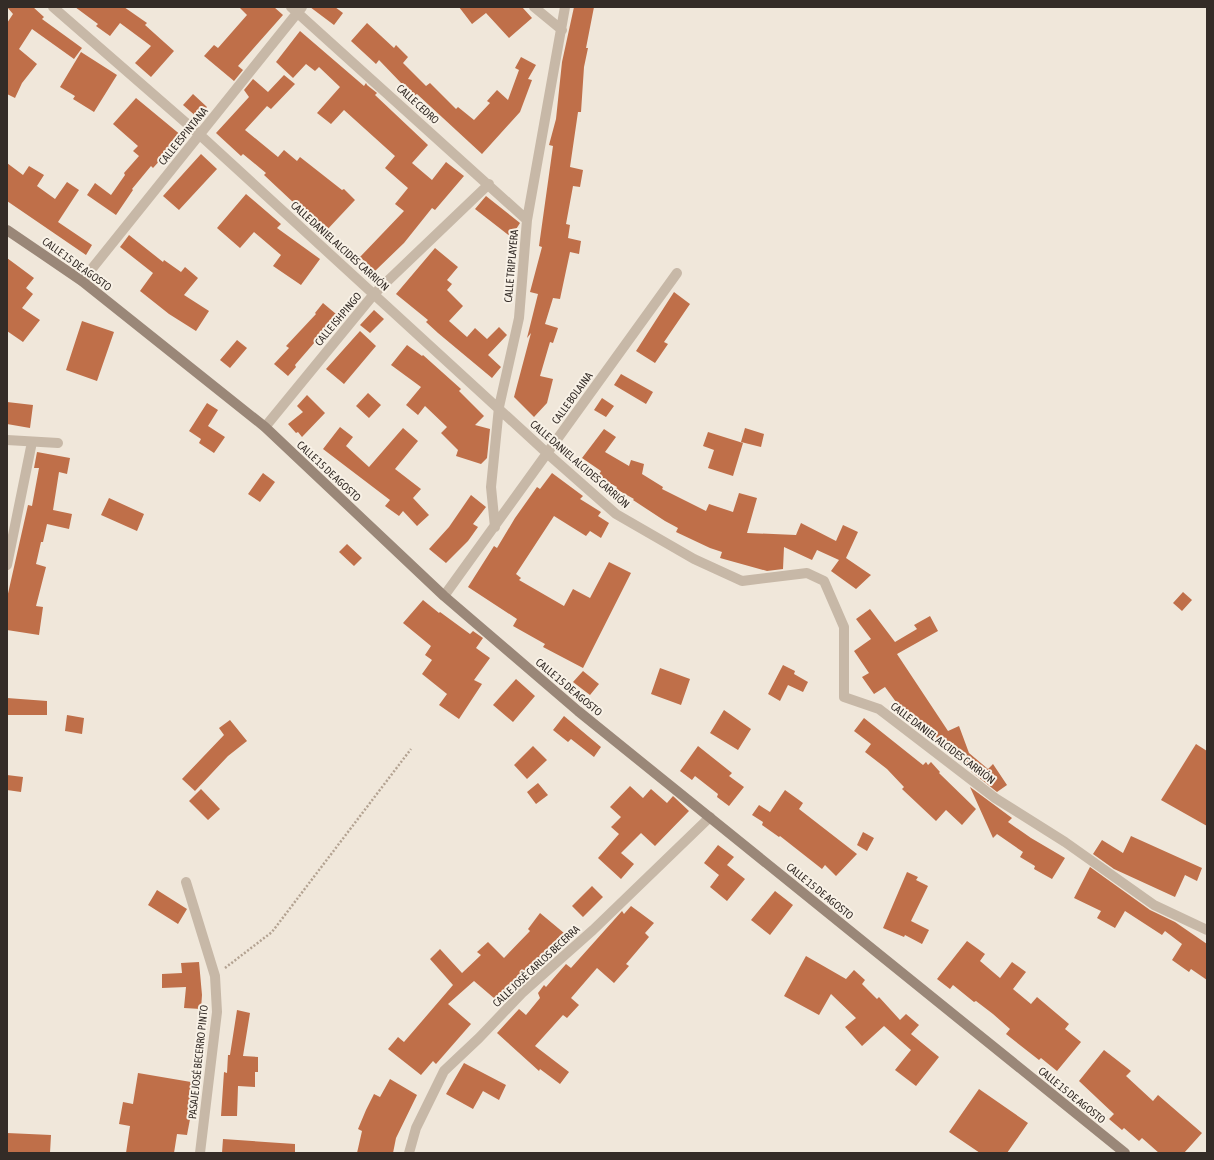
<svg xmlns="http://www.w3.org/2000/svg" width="1214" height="1160" viewBox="0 0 1214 1160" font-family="'Asap Condensed',sans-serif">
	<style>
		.building { fill: #bf6f49 }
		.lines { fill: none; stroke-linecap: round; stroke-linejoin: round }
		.path { stroke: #b3a291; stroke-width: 2.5; stroke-dasharray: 2 2; stroke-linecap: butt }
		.street { stroke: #c7b8a7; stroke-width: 10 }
		.secondary { stroke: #9a8778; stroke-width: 10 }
		.labels { text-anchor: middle; stroke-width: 4; stroke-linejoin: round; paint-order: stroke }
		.street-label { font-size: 11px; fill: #342c27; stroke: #f8f1e6 }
	</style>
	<rect width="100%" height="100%" fill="#f0e7da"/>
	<path class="building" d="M 7,7 L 33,7 L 44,17 L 42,19 L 82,48 L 74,59 L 32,29 L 19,49 L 37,64 L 22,83 L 15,98 L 7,94 L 7,23 L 13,14 Z
		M 75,7 L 124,7 L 147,23 L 145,25 L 174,51 L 151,77 L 135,63 L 151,46 L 120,23 L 110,36 L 96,26 L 98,24 Z
		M 239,7 L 274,7 L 283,15 L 238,66 L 243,70 L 234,81 L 204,56 L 214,45 L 218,48 L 247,15 Z
		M 310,7 L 335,7 L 343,13 L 334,25 Z
		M 459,7 L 522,7 L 532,18 L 509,38 L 486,13 L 472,24 Z
		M 574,7 L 594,7 L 586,48 L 588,48 L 584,67 L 581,112 L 578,112 L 570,167 L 583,170 L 580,187 L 573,186 L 566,224 L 570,225 L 568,238 L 581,241 L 579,254 L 570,252 L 560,299 L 553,298 L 545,324 L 558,328 L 553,343 L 550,342 L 540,376 L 553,379 L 547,403 L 534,417 L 514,397 L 531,333 L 527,338 L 538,294 L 530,292 L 542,247 L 539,246 L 553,146 L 549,145 L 556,119 L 562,62 Z
		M 367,23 L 394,48 L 396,45 L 408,57 L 403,63 L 426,86 L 430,83 L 456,109 L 458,107 L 474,120 L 490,103 L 487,101 L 497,90 L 508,100 L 519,70 L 515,68 L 521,57 L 536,65 L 528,79 L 532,80 L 520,112 L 482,154 L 417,94 L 415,95 L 405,84 L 404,86 L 379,60 L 376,64 L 351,41 Z
		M 300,31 L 364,86 L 366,83 L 367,85 L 377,93 L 375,95 L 428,145 L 412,163 L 432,180 L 446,162 L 464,176 L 435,210 L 432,208 L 404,243 L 375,271 L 360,257 L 404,211 L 395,204 L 408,188 L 385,168 L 395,156 L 344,110 L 331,124 L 317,113 L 340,87 L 319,67 L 315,71 L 306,64 L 293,78 L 276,62 Z
		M 81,52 L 117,75 L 94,112 L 73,99 L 75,96 L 60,87 Z
		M 284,75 L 295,84 L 271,109 L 267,106 L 245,130 L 278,157 L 284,150 L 297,161 L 300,157 L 342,190 L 344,189 L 355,200 L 325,232 L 264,175 L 266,173 L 243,154 L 241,156 L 216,133 L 249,97 L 244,90 L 253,79 L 268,92 Z
		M 193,94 L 207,107 L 198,118 L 183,105 Z
		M 136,98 L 182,136 L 153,168 L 151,166 L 132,189 L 133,190 L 116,215 L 87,195 L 95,183 L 111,195 L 125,175 L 124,173 L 139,156 L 133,151 L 138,146 L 113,124 Z
		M 201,154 L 217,169 L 179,210 L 163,196 Z
		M 7,163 L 23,175 L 29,166 L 44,175 L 37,186 L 55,199 L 67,182 L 79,190 L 58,222 L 92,245 L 86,255 L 7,201 Z
		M 246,194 L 281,224 L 277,228 L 320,259 L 301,285 L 273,266 L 281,255 L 254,232 L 240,248 L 217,228 Z
		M 486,196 L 520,223 L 511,237 L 475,209 Z
		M 129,235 L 163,262 L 164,260 L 181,272 L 185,267 L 198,278 L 184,295 L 209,311 L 196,331 L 169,314 L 140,291 L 153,273 L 120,247 Z
		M 435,248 L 458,267 L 447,280 L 452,284 L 447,290 L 463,306 L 449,321 L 467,337 L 475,328 L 487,339 L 499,327 L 507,335 L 488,355 L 501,367 L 492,378 L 438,333 L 426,322 L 428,320 L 396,294 Z
		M 7,258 L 34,278 L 26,288 L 33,294 L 22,308 L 40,320 L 23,342 L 7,331 Z
		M 674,292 L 690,304 L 664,342 L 668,344 L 655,363 L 636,351 Z
		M 323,303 L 336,314 L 326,326 L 328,327 L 295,365 L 296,367 L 288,376 L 274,364 L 289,348 L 286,346 L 316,314 L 315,313 Z
		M 374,310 L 384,319 L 370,333 L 360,325 Z
		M 82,321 L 114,332 L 97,381 L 66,370 Z
		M 360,331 L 376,346 L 344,384 L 326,369 Z
		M 237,340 L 247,348 L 230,368 L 220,360 Z
		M 407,345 L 422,356 L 423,355 L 461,389 L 459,391 L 484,416 L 475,425 L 490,429 L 487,458 L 481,464 L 456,456 L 458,450 L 441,433 L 447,427 L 425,406 L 418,415 L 406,405 L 421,387 L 391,365 Z
		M 621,374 L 653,392 L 646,404 L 614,385 Z
		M 368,393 L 381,405 L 369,418 L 356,406 Z
		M 307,395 L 325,413 L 302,437 L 298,432 L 296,433 L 288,424 L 303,412 L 297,406 Z
		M 602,398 L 614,406 L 606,417 L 594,410 Z
		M 7,402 L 33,405 L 30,428 L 7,424 Z
		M 207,403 L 218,410 L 208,426 L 225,437 L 214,453 L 199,443 L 201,439 L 189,431 Z
		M 340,427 L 353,437 L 346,446 L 369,467 L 403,428 L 418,441 L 395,469 L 421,489 L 413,498 L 429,515 L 417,526 L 403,511 L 399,516 L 385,506 L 390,500 L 323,449 Z
		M 745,428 L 764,434 L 761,447 L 741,442 Z
		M 604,429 L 616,437 L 605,452 L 629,466 L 631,460 L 644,464 L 642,474 L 663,487 L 662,489 L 706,511 L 709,504 L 733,512 L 739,493 L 757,498 L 747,533 L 796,535 L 801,523 L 836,541 L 843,525 L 858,532 L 846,558 L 871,575 L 856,589 L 831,571 L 839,560 L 817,550 L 812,560 L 784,547 L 783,569 L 767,571 L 720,558 L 722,552 L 710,548 L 676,532 L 678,528 L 665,521 L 633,500 L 634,499 L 616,489 L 617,487 L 598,477 L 601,471 L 582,458 Z
		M 708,432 L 743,443 L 733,476 L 708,468 L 714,450 L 703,446 Z
		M 37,452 L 70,458 L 67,474 L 59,472 L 53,510 L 72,514 L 69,529 L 47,524 L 43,542 L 41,542 L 36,564 L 46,567 L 36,606 L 43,607 L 39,635 L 7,630 L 7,598 L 28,505 L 32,506 L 39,468 L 34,468 Z
		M 263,473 L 275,482 L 260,502 L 248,494 Z
		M 552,473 L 583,496 L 580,499 L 601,512 L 598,516 L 609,523 L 601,538 L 590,531 L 586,536 L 554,516 L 516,574 L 521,578 L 519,580 L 564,606 L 573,589 L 590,598 L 609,562 L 631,573 L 583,668 L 543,647 L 545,644 L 513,626 L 517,619 L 468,587 L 494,546 L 497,548 L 515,518 L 537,487 L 540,489 Z
		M 471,495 L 486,507 L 473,524 L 478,527 L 468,541 L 446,563 L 429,549 L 449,527 Z
		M 109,498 L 144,514 L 137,531 L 101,515 Z
		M 347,544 L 362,558 L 354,566 L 339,552 Z
		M 1183,592 L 1192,600 L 1182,611 L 1173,603 Z
		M 423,600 L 439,613 L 440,612 L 470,634 L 473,631 L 483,638 L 476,648 L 490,658 L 474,680 L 482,684 L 459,719 L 439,705 L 447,694 L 422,674 L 432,660 L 425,655 L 431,646 L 403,623 Z
		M 870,609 L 895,642 L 917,629 L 914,625 L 930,616 L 938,631 L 897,654 L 948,731 L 959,726 L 969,753 L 988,769 L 993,764 L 1007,785 L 997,792 L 972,772 L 947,748 L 949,745 L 941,748 L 932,727 L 925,731 L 919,721 L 913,725 L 885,687 L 874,694 L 862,677 L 869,673 L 854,651 L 871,639 L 856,619 Z
		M 783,665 L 795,671 L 794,674 L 808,682 L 803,692 L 788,685 L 780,701 L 768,694 Z
		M 660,668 L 690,679 L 681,705 L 651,694 Z
		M 583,671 L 599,684 L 590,695 L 573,682 Z
		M 516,679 L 535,696 L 513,722 L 493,705 Z
		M 7,698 L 47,701 L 47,715 L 7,715 Z
		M 724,710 L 751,729 L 738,750 L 710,733 Z
		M 67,715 L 84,718 L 82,734 L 65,731 Z
		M 564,716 L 601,747 L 594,757 L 571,739 L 568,742 L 553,730 Z
		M 864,718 L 923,765 L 926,762 L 928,765 L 931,762 L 940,772 L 939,773 L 976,809 L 962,825 L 946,810 L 936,821 L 902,789 L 904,787 L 887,769 L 865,752 L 871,744 L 854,731 Z
		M 230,720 L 247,741 L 228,756 L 195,791 L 182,779 L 224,735 L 219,728 Z
		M 1196,744 L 1207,751 L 1207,826 L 1161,800 Z
		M 533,746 L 547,760 L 527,779 L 514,765 Z
		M 698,746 L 732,773 L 729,776 L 744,787 L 729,806 L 717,797 L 718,794 L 695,776 L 692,780 L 680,771 Z
		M 7,775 L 23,777 L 21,792 L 7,790 Z
		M 538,783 L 548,795 L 536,804 L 527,792 Z
		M 630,786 L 643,798 L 651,789 L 667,803 L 673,796 L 689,811 L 655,846 L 641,833 L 621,853 L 634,864 L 621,879 L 598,858 L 619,834 L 611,827 L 621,817 L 610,807 Z
		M 970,787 L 1012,818 L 1008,822 L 1031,838 L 1065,858 L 1052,879 L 1034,869 L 1035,866 L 1020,857 L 1023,852 L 997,834 L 993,838 Z
		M 201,789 L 220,809 L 208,820 L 189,801 Z
		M 785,790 L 803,803 L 799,809 L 857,854 L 836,876 L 825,865 L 822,869 L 780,836 L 779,837 L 762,825 L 763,822 L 752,815 L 759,805 L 770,812 Z
		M 863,832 L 874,838 L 867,851 L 857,845 Z
		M 1131,836 L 1202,868 L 1197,881 L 1185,875 L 1175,897 L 1114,869 L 1093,854 L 1102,840 L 1123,853 Z
		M 718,845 L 734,857 L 727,865 L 745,879 L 727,901 L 710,887 L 719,875 L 704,863 Z
		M 1090,867 L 1150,910 L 1175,922 L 1207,944 L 1207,980 L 1191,969 L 1189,972 L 1172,960 L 1182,944 L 1165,931 L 1162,935 L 1125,911 L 1115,928 L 1097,918 L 1101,911 L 1074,898 Z
		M 907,872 L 918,877 L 916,880 L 928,886 L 911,921 L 929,930 L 922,944 L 905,935 L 904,937 L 883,928 Z
		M 592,886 L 603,897 L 583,917 L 572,906 Z
		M 157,890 L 187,909 L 178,924 L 148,905 Z
		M 775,891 L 793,905 L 770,935 L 751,920 Z
		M 631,906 L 654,923 L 645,933 L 649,937 L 626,964 L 629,966 L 614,983 L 597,968 L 571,998 L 579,1005 L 567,1018 L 563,1015 L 535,1046 L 569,1072 L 560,1084 L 540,1069 L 539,1071 L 497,1033 L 519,1009 L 526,1015 L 540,998 L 538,993 L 544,985 L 546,987 L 566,964 L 571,968 L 622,911 L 624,914 Z
		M 540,913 L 564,933 L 524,975 L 522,973 L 495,999 L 474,981 L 448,1004 L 471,1024 L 436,1064 L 433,1061 L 421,1075 L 388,1049 L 398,1037 L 404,1042 L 453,985 L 430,959 L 440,949 L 462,973 L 481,955 L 477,952 L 488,942 L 504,958 L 530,931 L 528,929 Z
		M 967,941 L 985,954 L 980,961 L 1000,978 L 1012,962 L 1026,972 L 1013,989 L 1031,1004 L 1037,997 L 1069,1024 L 1065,1029 L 1081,1042 L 1057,1071 L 1041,1058 L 1039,1060 L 1006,1034 L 1010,1029 L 993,1014 L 976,1001 L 974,1002 L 953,985 L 950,989 L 937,979 Z
		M 806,956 L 846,979 L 854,970 L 865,980 L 862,984 L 877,999 L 879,997 L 900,1020 L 906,1014 L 919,1025 L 911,1034 L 939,1057 L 916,1086 L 895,1070 L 911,1050 L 884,1026 L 862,1046 L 845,1027 L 856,1018 L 831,994 L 819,1015 L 784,996 Z
		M 199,962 L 202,995 L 201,1009 L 184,1008 L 186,987 L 162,988 L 162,974 L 182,973 L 181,963 Z
		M 237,1010 L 250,1013 L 243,1056 L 258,1057 L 258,1072 L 255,1072 L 255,1087 L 238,1086 L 237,1116 L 221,1116 L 224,1072 L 227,1073 L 228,1055 L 230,1055 Z
		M 1104,1050 L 1131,1071 L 1126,1076 L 1153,1101 L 1158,1095 L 1202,1133 L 1184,1153 L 1159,1153 L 1142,1138 L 1139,1141 L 1124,1128 L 1122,1130 L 1109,1119 L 1114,1114 L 1079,1081 Z
		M 464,1063 L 506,1085 L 499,1100 L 483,1091 L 473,1109 L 446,1094 Z
		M 138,1073 L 191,1082 L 191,1087 L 193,1087 L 188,1114 L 191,1114 L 187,1135 L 177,1134 L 174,1153 L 126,1153 L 130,1126 L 119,1124 L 123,1102 L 133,1104 Z
		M 390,1079 L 417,1095 L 396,1138 L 393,1153 L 357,1153 L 362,1131 L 358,1129 L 366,1110 L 374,1094 L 380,1097 Z
		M 979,1089 L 1028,1123 L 1007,1153 L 980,1153 L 949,1132 Z
		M 7,1133 L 51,1135 L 50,1153 L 7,1153 Z
		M 223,1139 L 295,1144 L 295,1153 L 222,1153 Z"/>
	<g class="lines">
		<path class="path" d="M 225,968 L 272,932 L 411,749"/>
		<path class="street" d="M 53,7 L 200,135 L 548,454 L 616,514 L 694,559 L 742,581 L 807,573 L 824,581 L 844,627 L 844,697 L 879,709 L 995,798 L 1065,842 L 1154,905 L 1207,930
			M 291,7 L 527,220
			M 534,7 L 562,30
			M 82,281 L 302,7
			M 265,427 L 374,294 L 489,184
			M 7,440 L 58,443
			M 495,527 L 491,487 L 499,407 L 519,318 L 527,220 L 565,7
			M 7,565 L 32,442
			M 444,596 L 677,273
			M 186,882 L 215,976 L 217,1012 L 200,1153
			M 409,1153 L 416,1128 L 444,1071 L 479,1038 L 522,993 L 593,930 L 710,817"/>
		<path class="secondary" d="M 7,230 L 82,281 L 265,427 L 444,596 L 578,711 L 1125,1153"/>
	</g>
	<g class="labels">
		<g class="street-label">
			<text transform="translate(418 104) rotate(42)" y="4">CALLE CEDRO</text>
			<text transform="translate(183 136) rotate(-51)" y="4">CALLE ESPINTANA</text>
			<text transform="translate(340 246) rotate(42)" y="4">CALLE DANIEL ALCIDES CARRIÓN</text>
			<text transform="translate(77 264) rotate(36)" y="4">CALLE 15 DE AGOSTO</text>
			<text transform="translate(511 266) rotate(-85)" y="4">CALLE TRIPLAYERA</text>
			<text transform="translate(338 319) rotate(-50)" y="4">CALLE ISHPINGO</text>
			<text transform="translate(572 398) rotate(-54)" y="4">CALLE BOLAINA</text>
			<text transform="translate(580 464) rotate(41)" y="4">CALLE DANIEL ALCIDES CARRIÓN</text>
			<text transform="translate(329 471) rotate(43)" y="4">CALLE 15 DE AGOSTO</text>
			<text transform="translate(569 687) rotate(40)" y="4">CALLE 15 DE AGOSTO</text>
			<text transform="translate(943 743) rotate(37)" y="4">CALLE DANIEL ALCIDES CARRIÓN</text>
			<text transform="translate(820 891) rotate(39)" y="4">CALLE 15 DE AGOSTO</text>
			<text transform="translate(536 966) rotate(-43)" y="4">CALLE JOSÉ CARLOS BECERRA</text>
			<text transform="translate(198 1062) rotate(-84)" y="4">PASAJE JOSÉ BECERRO PINTO</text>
			<text transform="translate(1072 1095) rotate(39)" y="4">CALLE 15 DE AGOSTO</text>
		</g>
	</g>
	<rect width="1214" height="1160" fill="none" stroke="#342c27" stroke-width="16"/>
</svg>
